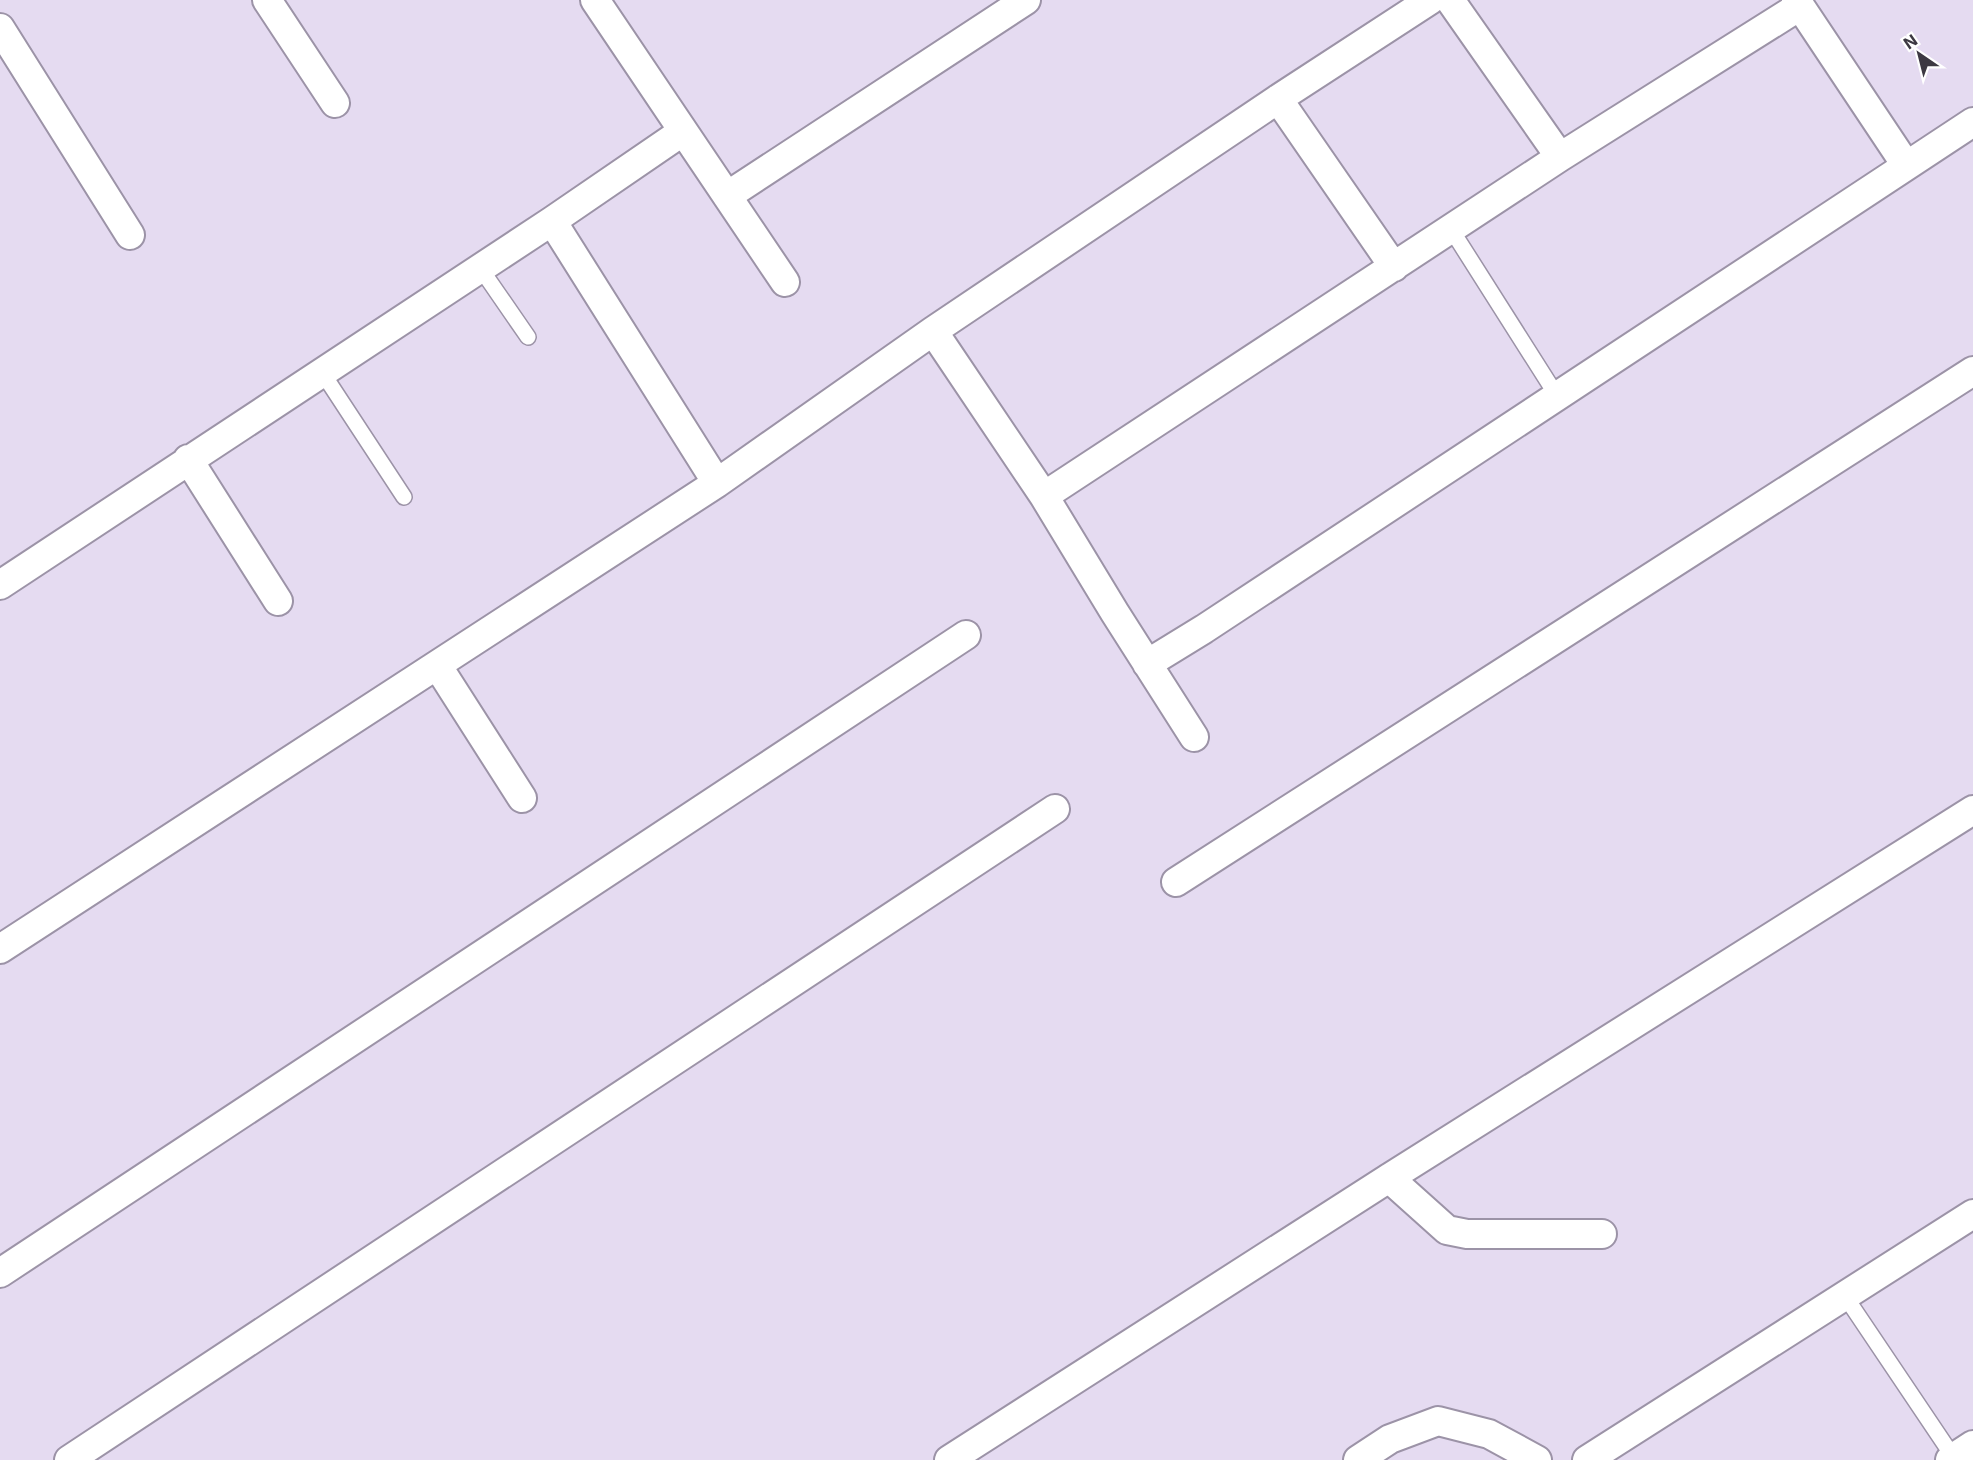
<svg xmlns="http://www.w3.org/2000/svg" width="1973" height="1460" viewBox="0 0 1973 1460" font-family="Inter,sans-serif">
	<style>
		.lines { fill: none; stroke-linecap: round; stroke-linejoin: round }
		.lane-casing { stroke: #9c93a7; stroke-width: 18 }
		.street-casing { stroke: #9c93a7; stroke-width: 32 }
		.lane { stroke: #fff; stroke-width: 15 }
		.street { stroke: #fff; stroke-width: 28 }
	</style>
	<rect width="100%" height="100%" fill="#e5dbf1"/>
	<g class="lines">
		<g class="lane-casing">
			<path id="lane" d="M 1451,229 L 1557,396
				M 481,269 L 528,337
				M 322,372 L 404,497
				M 1845,1296 L 1954,1458"/>
		</g>
		<g class="street-casing">
			<path id="street" d="M 267,0 L 335,103
				M 595,0 L 785,282
				M 1450,0 L 1560,157
				M 1796,0 L 1906,165
				M 0,28 L 130,235
				M 1278,99 L 1394,267
				M 727,196 L 1026,0
				M 552,221 L 717,483
				M 933,331 L 1044,496 L 1115,613 L 1194,737
				M 188,459 L 278,601
				M 1044,496 L 1560,157 L 1800,6
				M 0,585 L 552,221 L 682,132
				M 1147,664 L 1204,629 L 1973,122
				M 437,665 L 522,798
				M 1176,882 L 1973,371
				M 0,949 L 717,483 L 933,331 L 1278,99 L 1430,0
				M 1389,1178 L 1447,1230 L 1467,1234 L 1602,1234
				M 0,1273 L 966,635
				M 69,1460 L 1055,809
				M 949,1460 L 1389,1178 L 1973,810
				M 1358,1460 L 1390,1439 L 1438,1421 L 1489,1434 L 1537,1460
				M 1587,1460 L 1973,1214
				M 1950,1460 L 1973,1445"/>
		</g>
		<use href="#lane" class="lane"/>
		<use href="#street" class="street"/>
	</g>
	<g transform="translate(1919 54) rotate(325)" stroke="#ffffff" stroke-width="4.5" paint-order="stroke">
	<path d="M0-4.5L10 22L0 15L-10 22Z" fill="#3d3942"/>
	<text y="-9" font-size="16" font-weight="bold" text-anchor="middle" fill="#3d3942">N</text>
	</g>
</svg>
